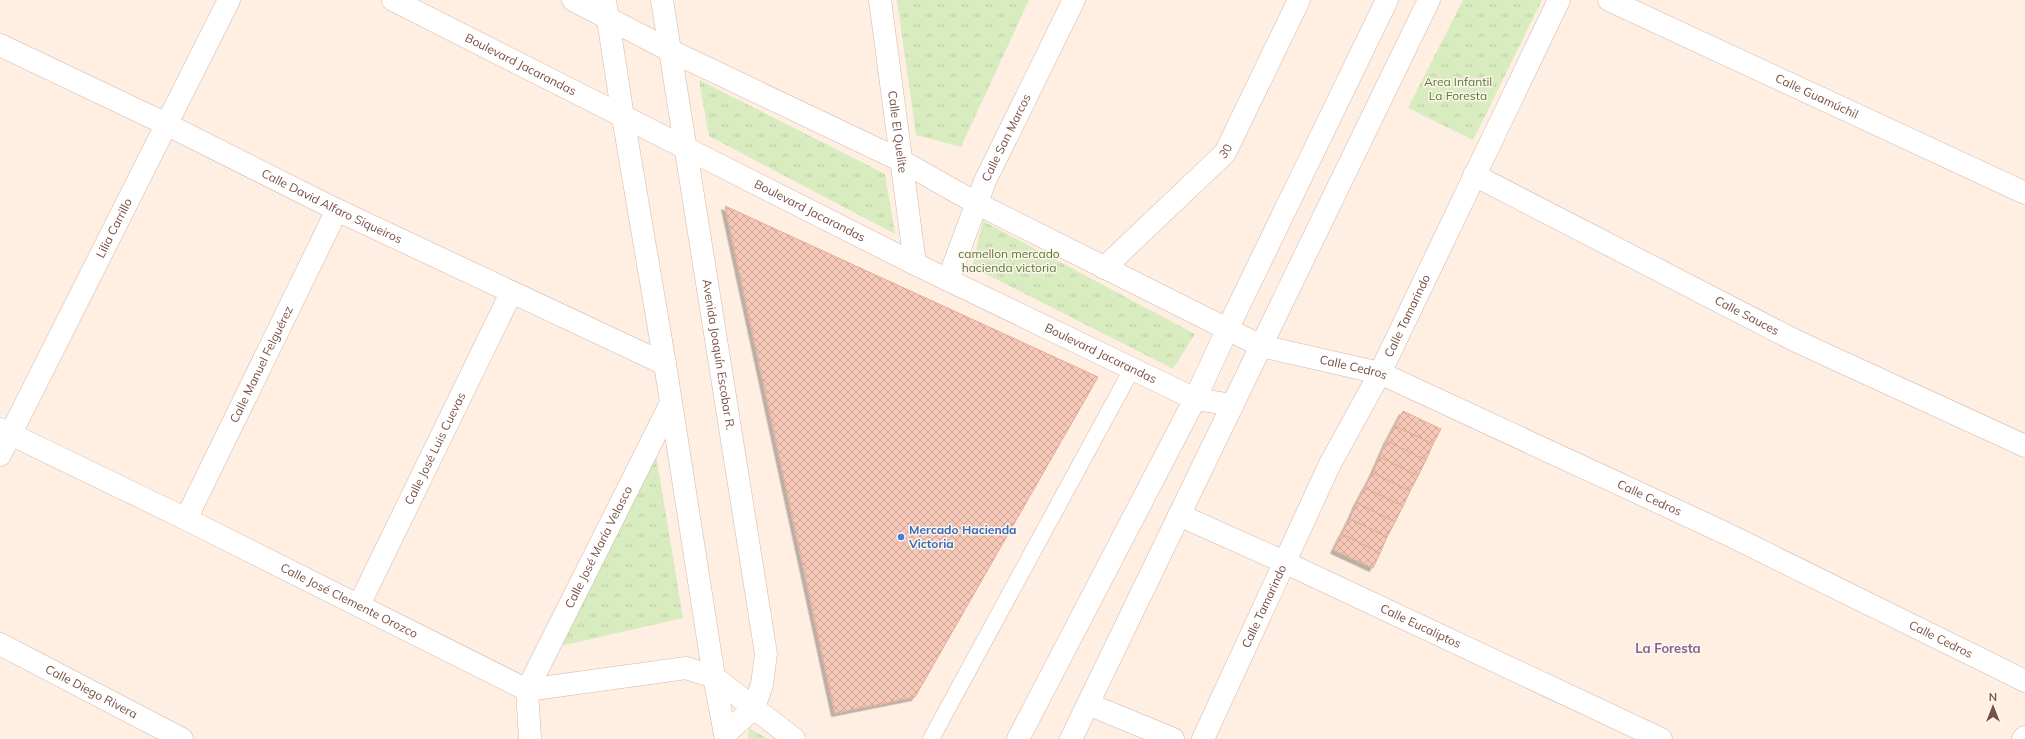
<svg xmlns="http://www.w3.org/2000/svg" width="2025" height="739" viewBox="0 0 2025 739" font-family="Mulish,sans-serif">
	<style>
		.park { fill: url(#park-tufts) }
		.building { fill: url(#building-cross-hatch); stroke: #e9ab97; filter: url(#shadow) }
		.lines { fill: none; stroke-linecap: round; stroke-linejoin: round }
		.service-casing { stroke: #d2b7ab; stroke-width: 17 }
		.minor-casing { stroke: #d2b7ab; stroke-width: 23 }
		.tertiary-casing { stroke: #d2b7ab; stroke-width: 23 }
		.secondary-casing { stroke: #d5b6a8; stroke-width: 23 }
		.service { stroke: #fff; stroke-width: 16 }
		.minor { stroke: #fff; stroke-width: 22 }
		.tertiary { stroke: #fff; stroke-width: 22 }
		.secondary { stroke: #fff; stroke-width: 22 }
		.shop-dot { fill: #3f7fe0; stroke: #fff4ea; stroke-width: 1.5 }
		.labels { text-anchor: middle; stroke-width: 3; stroke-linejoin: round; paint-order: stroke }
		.street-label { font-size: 12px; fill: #775147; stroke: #fff4ea }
		.park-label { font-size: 12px; fill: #56783c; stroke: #fff4ea }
		.shop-label { font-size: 12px; font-weight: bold; fill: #366cbe; stroke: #fff4ea; text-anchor: start }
		.neighbourhood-label { font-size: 13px; font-weight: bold; fill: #80629b; stroke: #fff4ea }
	</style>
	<defs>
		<pattern id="park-tufts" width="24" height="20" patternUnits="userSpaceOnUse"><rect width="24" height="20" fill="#d8ecc0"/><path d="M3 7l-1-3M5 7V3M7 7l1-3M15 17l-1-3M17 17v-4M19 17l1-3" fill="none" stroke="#bdcca6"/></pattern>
		<pattern id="building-cross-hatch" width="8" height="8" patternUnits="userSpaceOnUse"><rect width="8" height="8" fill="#f5c8b8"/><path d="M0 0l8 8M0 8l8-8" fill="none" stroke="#cba597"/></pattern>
		<filter id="shadow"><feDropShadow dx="-3.5" dy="3.5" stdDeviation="0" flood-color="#0004"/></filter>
	</defs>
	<rect width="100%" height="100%" fill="#feefe2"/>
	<path class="park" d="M 897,0 L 1029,0 L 961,147 L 916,135 Z
		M 1463,0 L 1542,0 L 1473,140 L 1408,108 Z
		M 699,80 L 885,174 L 895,234 L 709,136 Z
		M 983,221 L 1195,334 L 1173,369 L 972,267 Z
		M 650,419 L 683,618 L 543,650 Z
		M 749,728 L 768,739 L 748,739 Z"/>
	<path class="building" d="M 725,206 L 1098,377 L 915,697 L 835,713 Z
		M 1403,411 L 1441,429 L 1433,444 L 1395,426 Z
		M 1395,426 L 1433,444 L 1426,460 L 1387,441 Z
		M 1387,441 L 1426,460 L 1418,476 L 1380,457 Z
		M 1380,457 L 1418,476 L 1410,491 L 1373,473 Z
		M 1373,473 L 1410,491 L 1403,506 L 1365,488 Z
		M 1365,488 L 1403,506 L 1395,522 L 1357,503 Z
		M 1357,503 L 1395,522 L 1387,537 L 1350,519 Z
		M 1350,519 L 1387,537 L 1380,553 L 1342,534 Z
		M 1342,534 L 1380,553 L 1373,568 L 1334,550 Z"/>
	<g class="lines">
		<g class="service-casing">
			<path id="service" d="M 931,739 L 1132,369"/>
		</g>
		<g class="minor-casing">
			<g id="minor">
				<path id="s1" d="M 880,0 L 915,264"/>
				<path id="s2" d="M 1609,0 L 2025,193"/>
				<path id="s3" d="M 0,45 L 166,124 L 337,210 L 665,364"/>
				<path id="s4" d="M 1474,175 L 1796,341 L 2025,446"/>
				<path id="s5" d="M 1104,268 L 1225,153 L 1299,0"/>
				<path id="s6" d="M 948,280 L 985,181 L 1074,0"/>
				<path id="s7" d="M 1261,346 L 1380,373 L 1725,533 L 2025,681"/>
				<path id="s8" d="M 0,429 L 186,519 L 527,690 L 686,668 L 714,677 L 794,739"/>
				<path id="s9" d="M 0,455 L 229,0"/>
				<path id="s10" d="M 1179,515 L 1284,562 L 1661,739"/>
				<path id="s11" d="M 186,519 L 337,210"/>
				<path id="s12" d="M 359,605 L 511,293"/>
				<path id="s13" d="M 0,644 L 182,739"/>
				<path d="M 1088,704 L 1173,739"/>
				<path id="s14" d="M 530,739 L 527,690 L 670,405"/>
				<path id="s15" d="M 1203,739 L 1330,464 L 1380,373 L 1559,0"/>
				<path d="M 2023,739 L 2025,737"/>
			</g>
		</g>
		<g class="tertiary-casing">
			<g id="tertiary">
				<path d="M 605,0 L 623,117 L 665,364 L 714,677 L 725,734"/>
				<path id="s16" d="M 662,0 L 766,654 L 762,684 L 754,708 L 725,734"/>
				<path d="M 1227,330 L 1387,0"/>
				<path d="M 1261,346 L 1429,0"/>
			</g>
		</g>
		<g class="secondary-casing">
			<g id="secondary">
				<path id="s17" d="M 393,0 L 915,264 L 1195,399 L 1233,405"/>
				<path d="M 573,0 L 671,51 L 900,160 L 976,203 L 1261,346 L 1071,739"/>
				<path d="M 1018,739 L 1195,399 L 1227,330"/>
			</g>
		</g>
		<use href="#service" class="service"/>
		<use href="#minor" class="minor"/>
		<use href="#tertiary" class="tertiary"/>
		<use href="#secondary" class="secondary"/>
	</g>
	<circle class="shop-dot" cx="901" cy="537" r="4"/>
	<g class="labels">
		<g class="street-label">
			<text dy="4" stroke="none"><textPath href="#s17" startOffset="143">Boulevard Jacarandas</textPath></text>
			<text dy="4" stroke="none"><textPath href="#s2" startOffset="229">Calle Guamúchil</textPath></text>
			<text dy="4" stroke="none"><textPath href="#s1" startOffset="133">Calle El Quelite</textPath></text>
			<text dy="4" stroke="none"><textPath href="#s6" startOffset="154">Calle San Marcos</textPath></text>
			<text dy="4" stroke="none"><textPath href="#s5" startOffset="169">30</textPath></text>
			<text dy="4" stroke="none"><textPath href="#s3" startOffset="369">Calle David Alfaro Siqueiros</textPath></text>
			<text dy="4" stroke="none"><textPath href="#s17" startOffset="467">Boulevard Jacarandas</textPath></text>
			<text dy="4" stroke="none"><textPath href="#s9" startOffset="254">Lilia Carrillo</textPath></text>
			<text dy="4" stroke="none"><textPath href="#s4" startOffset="307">Calle Sauces</textPath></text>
			<text dy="4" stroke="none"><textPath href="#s15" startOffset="470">Calle Tamarindo</textPath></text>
			<text dy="4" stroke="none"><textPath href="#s16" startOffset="359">Avenida Joaquín Escobar R.</textPath></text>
			<text dy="4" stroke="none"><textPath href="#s17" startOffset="791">Boulevard Jacarandas</textPath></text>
			<text dy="4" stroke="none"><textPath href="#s11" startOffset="172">Calle Manuel Felguérez</textPath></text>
			<text dy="4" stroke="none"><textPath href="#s7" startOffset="95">Calle Cedros</textPath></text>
			<text dy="4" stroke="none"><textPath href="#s12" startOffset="174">Calle José Luis Cuevas</textPath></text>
			<text dy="4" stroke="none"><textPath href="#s7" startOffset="419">Calle Cedros</textPath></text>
			<text dy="4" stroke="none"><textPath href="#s14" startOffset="209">Calle José María Velasco</textPath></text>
			<text dy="4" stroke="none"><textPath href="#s8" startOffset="389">Calle José Clemente Orozco</textPath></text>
			<text dy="4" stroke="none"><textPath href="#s15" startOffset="146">Calle Tamarindo</textPath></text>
			<text dy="4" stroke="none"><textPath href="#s10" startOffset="266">Calle Eucaliptos</textPath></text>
			<text dy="4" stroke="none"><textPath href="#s7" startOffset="743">Calle Cedros</textPath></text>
			<text dy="4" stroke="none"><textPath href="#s13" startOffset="103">Calle Diego Rivera</textPath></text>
		</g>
		<g class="park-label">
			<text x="1458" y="86">Area Infantil<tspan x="1458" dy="14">La Foresta</tspan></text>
			<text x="1009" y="258">camellon mercado<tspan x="1009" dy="14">hacienda victoria</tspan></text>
		</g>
		<g class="shop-label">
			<text x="909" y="534">Mercado Hacienda<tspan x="909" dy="14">Victoria</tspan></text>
		</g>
		<g class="neighbourhood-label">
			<text x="1668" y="653">La Foresta</text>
		</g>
	</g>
	<g transform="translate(1993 707)" stroke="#fff4ea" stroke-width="3" paint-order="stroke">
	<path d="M0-3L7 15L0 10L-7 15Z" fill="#775147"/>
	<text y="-6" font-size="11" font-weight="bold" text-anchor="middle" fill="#775147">N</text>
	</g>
</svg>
